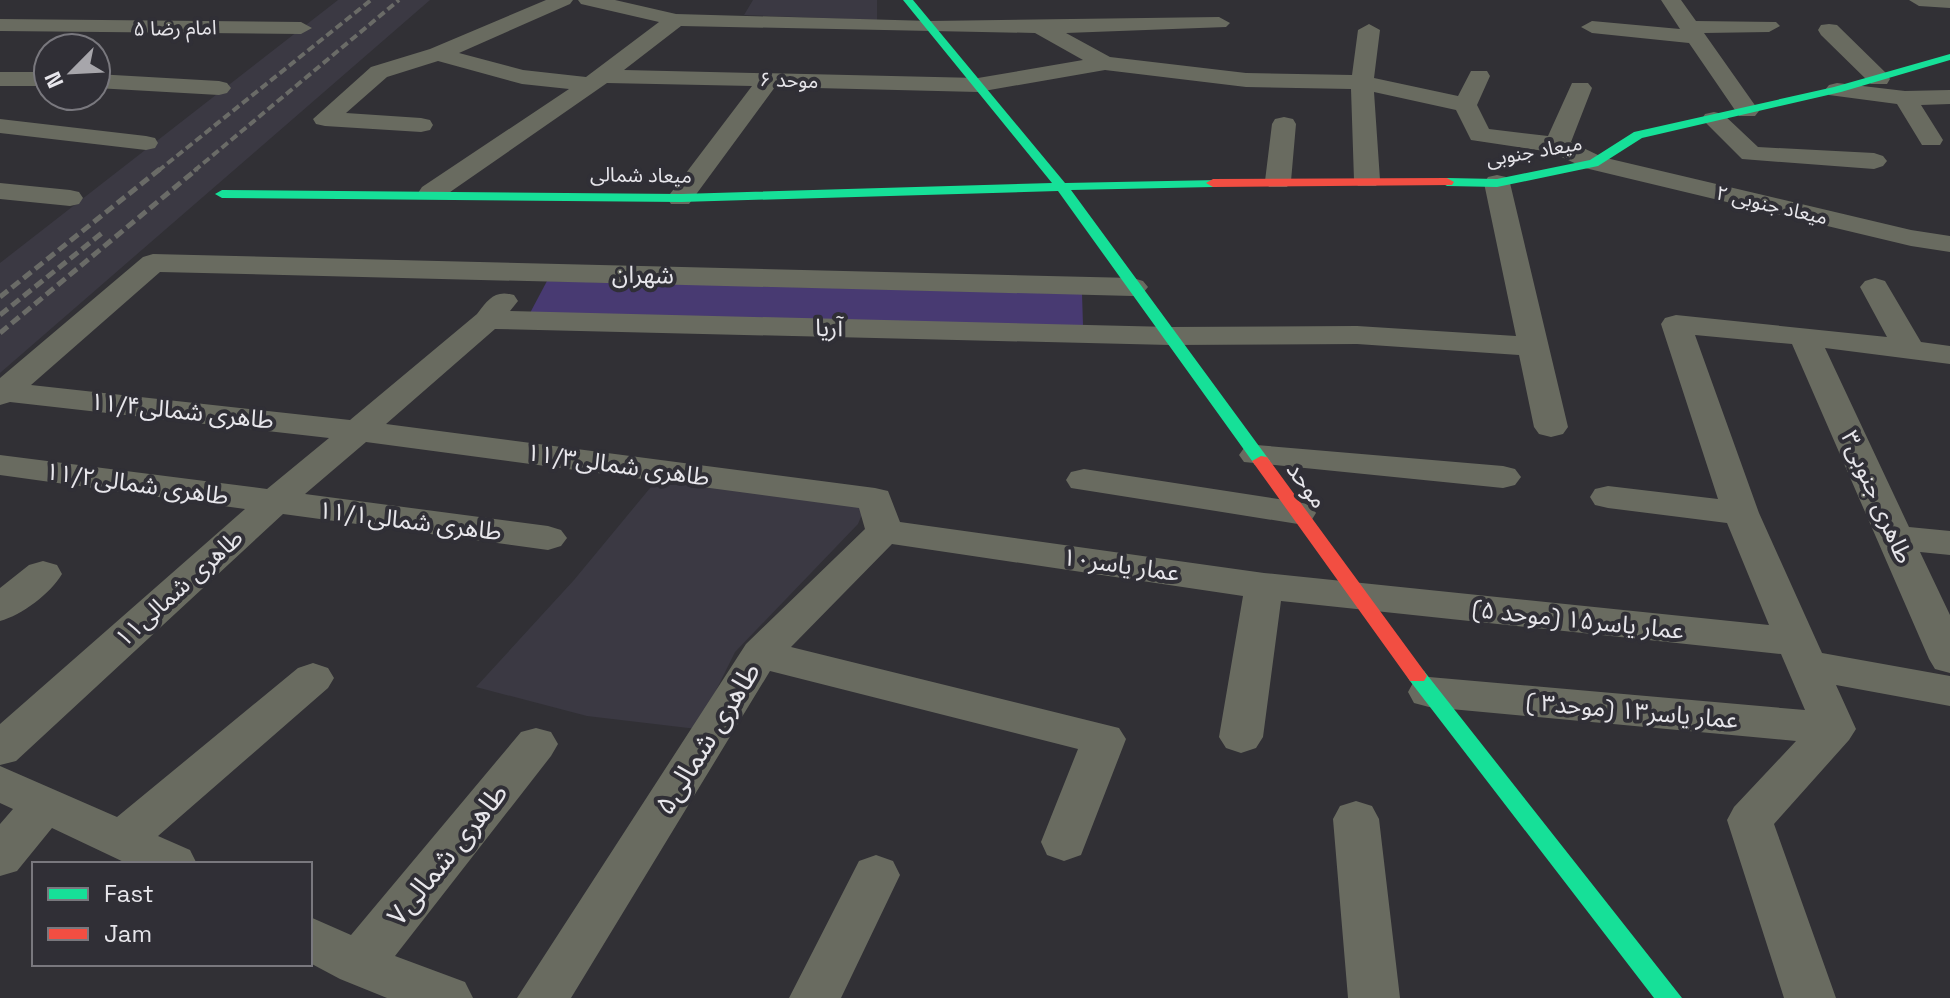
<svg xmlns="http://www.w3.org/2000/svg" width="1950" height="998" viewBox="0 0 1950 998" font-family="'Space Grotesk','Noto Sans Arabic',sans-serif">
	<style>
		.built { fill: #3b3943 }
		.green { fill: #483a72 }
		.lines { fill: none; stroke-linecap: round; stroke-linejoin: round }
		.street { fill: #696b60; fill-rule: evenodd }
		.fast { fill: #16e098; fill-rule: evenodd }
		.jam { fill: #f24e42; fill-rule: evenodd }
		.rail-far1 { stroke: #6a6b67; stroke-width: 4; stroke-dasharray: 8 4; stroke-linecap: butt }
		.rail { stroke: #6a6b67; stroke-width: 5; stroke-dasharray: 10 5; stroke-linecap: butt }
		.labels { text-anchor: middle; stroke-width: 8; stroke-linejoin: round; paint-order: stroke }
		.far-street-label { font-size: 20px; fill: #e7e6eb; stroke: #302f36 }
		.street-label { font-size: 24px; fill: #e7e6eb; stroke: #302f36 }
		.near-street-label { font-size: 28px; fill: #e7e6eb; stroke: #302f36 }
	</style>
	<rect width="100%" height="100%" fill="#313035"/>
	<path class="built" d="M 338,0 L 430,0 L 0,373 L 0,263 Z
		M 753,0 L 877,0 L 877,20 L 744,15 Z
		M 660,476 L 867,502 L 858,524 L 735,652 L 697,729 L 587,716 L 476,687 L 574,580 Z"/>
	<path class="green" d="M 547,281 L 1082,294 L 1083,326 L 530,313 Z"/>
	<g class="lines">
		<path class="street" d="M 546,0 L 573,0 L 570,4 L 459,53 L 523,70 L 586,77 L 659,22 L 581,4 L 578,0 L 615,0 L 676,14 L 930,21 L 1219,17 L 1230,23 L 1226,27 L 1066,33 L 1110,57 L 1246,73 L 1352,75 L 1358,30 L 1369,24 L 1380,30 L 1374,78 L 1458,96 L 1471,71 L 1487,71 L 1490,76 L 1477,105 L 1489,129 L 1548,136 L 1572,83 L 1588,83 L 1592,88 L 1571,142 L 1602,157 L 1911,230 L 1950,236 L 1950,252 L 1911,246 L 1585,168 L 1551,152 L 1471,140 L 1456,110 L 1374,92 L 1380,180 L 1376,186 L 1358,186 L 1354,180 L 1351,89 L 1246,87 L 1105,70 L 978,92 L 775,87 L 689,204 L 671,204 L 667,198 L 752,86 L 607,83 L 440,199 L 422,199 L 418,193 L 422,187 L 569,89 L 522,84 L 438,61 L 387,77 L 346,113 L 421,118 L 430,120 L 433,125 L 430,130 L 421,132 L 325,126 L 316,124 L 313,119 L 371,67 L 430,49 ZM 681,26 L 1035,33 L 1083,60 L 978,78 L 624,70 Z
			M 1661,0 L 1681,0 L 1696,21 L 1776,22 L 1780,26 L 1769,32 L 1704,33 L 1759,111 L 1755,116 L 1739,116 L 1689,43 L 1592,33 L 1581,27 L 1592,21 L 1680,29 Z
			M 1909,0 L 1950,0 L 1950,8 L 1919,6 Z
			M 0,19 L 301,22 L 312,28 L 301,34 L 0,31 Z
			M 1829,24 L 1837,25 L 1887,74 L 1890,79 L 1887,84 L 1871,84 L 1821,35 L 1818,30 L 1821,25 Z
			M 0,72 L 48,72 L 48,86 L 0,86 Z
			M 96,74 L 219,81 L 227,83 L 231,88 L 227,93 L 219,95 L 96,88 Z
			M 1837,83 L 1905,91 L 1950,90 L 1950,104 L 1921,105 L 1943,140 L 1940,145 L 1922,145 L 1897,104 L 1829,95 L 1825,90 L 1829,85 Z
			M 1714,112 L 1723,114 L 1758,147 L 1874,153 L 1883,156 L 1887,161 L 1883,166 L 1874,169 L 1742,159 L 1702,119 L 1705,114 Z
			M 1284,117 L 1293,119 L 1296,124 L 1291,181 L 1287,187 L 1269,187 L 1265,181 L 1272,124 L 1275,119 Z
			M 0,119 L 146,136 L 155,138 L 158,143 L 155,148 L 146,150 L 0,133 Z
			M 1497,175 L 1506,177 L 1510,183 L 1568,427 L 1563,434 L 1551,437 L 1539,434 L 1534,427 L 1519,355 L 1357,344 L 1170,345 L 495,329 L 386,424 L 875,488 L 888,491 L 900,522 L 1264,573 L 1769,625 L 1727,523 L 1608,508 L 1595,505 L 1590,497 L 1595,489 L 1608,486 L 1718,499 L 1661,324 L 1665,318 L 1676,315 L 1887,337 L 1860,287 L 1865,281 L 1875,278 L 1885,281 L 1921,342 L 1950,346 L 1950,364 L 1825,348 L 1909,527 L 1950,531 L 1950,555 L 1920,552 L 1950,615 L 1950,673 L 1935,669 L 1929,659 L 1792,344 L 1695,335 L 1759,513 L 1822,653 L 1950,676 L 1950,706 L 1836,685 L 1856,729 L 1849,740 L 1774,824 L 1836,998 L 1784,998 L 1727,820 L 1734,807 L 1796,741 L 1429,707 L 1414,703 L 1408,692 L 1414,681 L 1429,677 L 1805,710 L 1781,654 L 1281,601 L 1263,737 L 1256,748 L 1241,753 L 1226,748 L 1219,737 L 1243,596 L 892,544 L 791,647 L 1119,728 L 1126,739 L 1081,855 L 1064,861 L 1047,855 L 1041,842 L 1078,749 L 770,671 L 571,998 L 517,998 L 746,644 L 865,529 L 859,508 L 366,442 L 305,494 L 548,526 L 561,530 L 567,538 L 561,546 L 548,550 L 283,514 L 16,761 L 0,765 L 0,724 L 245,509 L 0,475 L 0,455 L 267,489 L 329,438 L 10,402 L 0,405 L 0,378 L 143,257 L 153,254 L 1133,278 L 1143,281 L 1148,287 L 1143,293 L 1133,296 L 160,272 L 31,385 L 350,420 L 477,314 C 489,299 494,290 514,295 L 518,301 L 510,311 L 1170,327 L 1357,326 L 1516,336 L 1484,183 L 1488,177 Z
			M 0,183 L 70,190 L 79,192 L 83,198 L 79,204 L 70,206 L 0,199 Z
			M 1256,445 L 1503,466 L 1515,469 L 1521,477 L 1515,485 L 1503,488 L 1244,462 L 1239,455 L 1244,448 Z
			M 1084,469 L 1298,502 L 1311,505 L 1316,513 L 1311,521 L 1298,524 L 1071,488 L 1066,480 L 1071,472 Z
			M 43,561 L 57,565 L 62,574 C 50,594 22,615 0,621 L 0,588 L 29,565 Z
			M 313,663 L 328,668 L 334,678 L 328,688 L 158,836 L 190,850 L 197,864 L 128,864 L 52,828 L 17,871 L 0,876 L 0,824 L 13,809 L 0,803 L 0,766 L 117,817 L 298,668 Z
			M 536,728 L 551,732 L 558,744 L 551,756 L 395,956 L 465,982 L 473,998 L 387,998 L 340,979 L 310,963 L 310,917 L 351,935 L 521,732 Z
			M 1356,801 L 1372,806 L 1379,819 L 1400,998 L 1348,998 L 1333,819 L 1340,806 Z
			M 876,855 L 893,861 L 900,875 L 841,998 L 789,998 L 859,861 Z"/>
		<path class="fast" d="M 903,0 L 913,0 L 1065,183 L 1218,180 L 1220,183 L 1213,187 L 1071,190 L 1267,457 L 1270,461 L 1267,465 L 1255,465 L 1058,191 L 681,202 L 222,198 L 215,194 L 222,190 L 681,194 L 1052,183 Z
			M 1950,54 L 1950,60 L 1841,92 L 1642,138 L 1598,166 L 1497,187 L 1447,186 L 1440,182 L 1447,178 L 1497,179 L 1590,160 L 1634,132 L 1834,87 Z
			M 1417,669 L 1424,671 L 1682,998 L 1654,998 L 1410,681 L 1407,676 L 1410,671 Z"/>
		<path class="jam" d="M 1447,178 L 1454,182 L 1452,185 L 1213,187 L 1206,183 L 1213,179 Z
			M 1261,456 L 1267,457 L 1424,671 L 1427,676 L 1424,681 L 1410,681 L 1252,461 Z"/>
		<path class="rail-far1" d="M 158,171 L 371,0
			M 194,171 L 399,0"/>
		<path class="rail" d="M 0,297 L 160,169
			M 0,315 L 102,233
			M 0,333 L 197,169"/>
	</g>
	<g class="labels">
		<g class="far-street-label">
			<text transform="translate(175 28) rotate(-1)" y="7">امام رضا ۵</text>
			<text transform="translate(789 80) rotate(2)" y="7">موحد ۶</text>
			<text transform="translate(1534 151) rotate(-10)" y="7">میعاد جنوبی</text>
			<text transform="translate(641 175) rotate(1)" y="7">میعاد شمالی</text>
			<text transform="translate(1772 205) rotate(13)" y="7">میعاد جنوبی ۲</text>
		</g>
		<g class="street-label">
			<text transform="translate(643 275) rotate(1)" y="8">شهران</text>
			<text transform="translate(829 328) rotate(1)" y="8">آریا</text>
			<text transform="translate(182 411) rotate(6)" y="8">طاهری شمالی۱۱/۴</text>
			<text transform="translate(618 465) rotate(8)" y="8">طاهری شمالی۱۱/۳</text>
			<text transform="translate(137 484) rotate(8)" y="8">طاهری شمالی۱۱/۲</text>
			<text transform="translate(1307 485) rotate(54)" y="8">موحد</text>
			<text transform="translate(1877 497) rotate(66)" y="8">طاهری جنوبی۳</text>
			<text transform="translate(410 521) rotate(7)" y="8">طاهری شمالی۱۱/۱</text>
			<text transform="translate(1121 565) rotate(8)" y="8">عمار یاسر۱۰</text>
			<text transform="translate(179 588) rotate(-42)" y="8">طاهری شمالی۱۱</text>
			<text transform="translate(1578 620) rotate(6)" y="8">عمار یاسر۱۵ (موحد ۵)</text>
			<text transform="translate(1632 711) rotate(5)" y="8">عمار یاسر۱۳ (موحد۳ )</text>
		</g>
		<g class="near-street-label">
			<text transform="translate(707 738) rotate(-58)" y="10">طاهری شمالی۵</text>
			<text transform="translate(447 854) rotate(-51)" y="10">طاهری شمالی۷</text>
		</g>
	</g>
	<rect x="32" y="862" width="280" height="104" fill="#302f36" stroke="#79787e" stroke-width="2"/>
	<rect x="48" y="888" width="40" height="12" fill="#16e098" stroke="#79787e" stroke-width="2"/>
	<text x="104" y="902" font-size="24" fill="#e7e6eb">Fast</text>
	<rect x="48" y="928" width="40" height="12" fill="#f24e42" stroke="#79787e" stroke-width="2"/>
	<text x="104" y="942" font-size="24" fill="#e7e6eb">Jam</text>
	<g transform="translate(72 72) rotate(246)"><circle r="38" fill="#302f36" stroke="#79787e" stroke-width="2"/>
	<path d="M0-6L14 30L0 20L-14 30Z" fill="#a7a6ab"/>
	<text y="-12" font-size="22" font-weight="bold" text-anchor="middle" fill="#e7e6eb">N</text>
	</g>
</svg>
